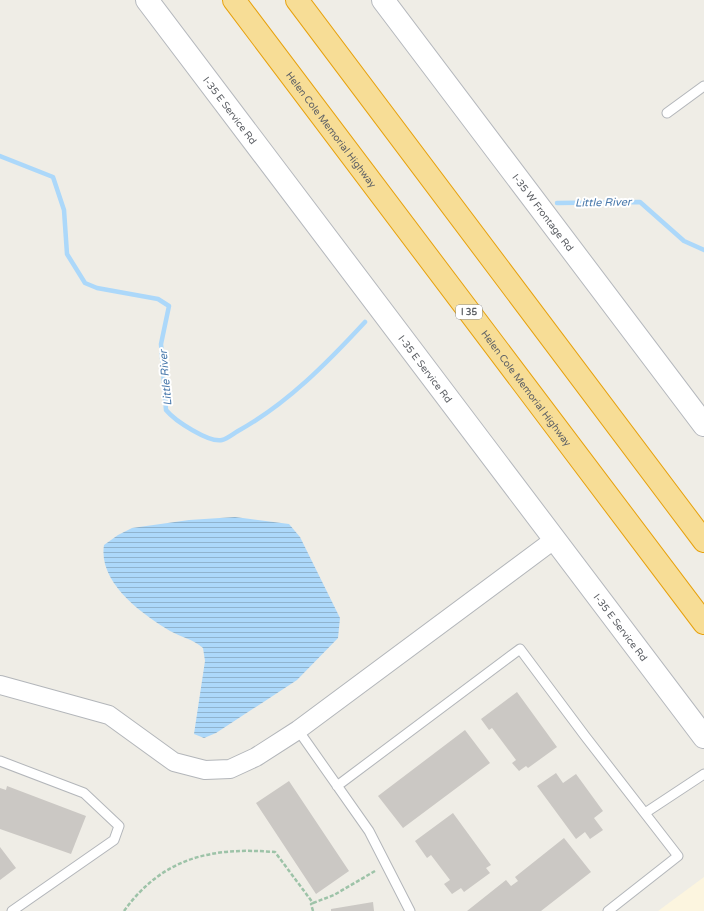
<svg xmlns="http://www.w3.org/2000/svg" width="704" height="911" viewBox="0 0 704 911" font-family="'Varela Round',sans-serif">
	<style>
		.commercial { fill: #fcf5df }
		.water { fill: url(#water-rules) }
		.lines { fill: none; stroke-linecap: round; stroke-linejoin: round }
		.stream { stroke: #acd8fa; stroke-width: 4.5 }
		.building { fill: #cbc8c4 }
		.lane-casing { stroke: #b3b6ba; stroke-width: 11 }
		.street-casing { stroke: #b3b6ba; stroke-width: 20 }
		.secondary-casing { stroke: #b5b8bd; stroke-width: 24 }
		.highway-casing { stroke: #e7a20e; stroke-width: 24 }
		.path { stroke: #9dc3a8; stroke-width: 2.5; stroke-dasharray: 4 2; stroke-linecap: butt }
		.lane { stroke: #fff; stroke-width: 9 }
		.street { stroke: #fff; stroke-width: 18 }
		.secondary { stroke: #fff; stroke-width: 22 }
		.highway { stroke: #f7dd96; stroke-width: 22 }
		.labels { text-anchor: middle; stroke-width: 4; stroke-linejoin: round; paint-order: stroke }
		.shield { fill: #fff; stroke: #8e9094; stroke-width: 1 }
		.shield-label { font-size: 9px; font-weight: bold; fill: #5e6166 }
		.street-label { font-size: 10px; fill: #5e6166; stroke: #fff }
		.water-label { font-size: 11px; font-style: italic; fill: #4979ac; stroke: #fff }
	</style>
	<defs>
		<pattern id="water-rules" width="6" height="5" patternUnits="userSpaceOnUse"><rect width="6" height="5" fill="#acd8fa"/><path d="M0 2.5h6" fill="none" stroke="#8fb3ce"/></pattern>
	</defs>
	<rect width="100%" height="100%" fill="#efede6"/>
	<path class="commercial" d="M 704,877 L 704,911 L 658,911 Z"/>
	<path class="water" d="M 235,517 L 289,524 L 300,537 L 340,618 L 338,638 L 297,680 L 216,733 L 204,738 L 194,734 L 205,661 L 203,648 C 193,639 181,637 170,631 C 142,614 98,583 104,545 L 118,535 L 132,528 L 189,520 Z"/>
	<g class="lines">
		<path class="stream" d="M 0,156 L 53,177 L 64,210 L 67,254 L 85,283 L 97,288 L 158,299 L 169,306 L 161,344 L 166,410 C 175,421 209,443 222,440 C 227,439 233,434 238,431 C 287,404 328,362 365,322
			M 557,203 L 640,202 L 684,241 L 704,250"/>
	</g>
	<path class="building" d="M 517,692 L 557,747 L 528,768 L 526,766 L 519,771 L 512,763 L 516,760 L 492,728 L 489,730 L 481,719 Z
		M 465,730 L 490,763 L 403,828 L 378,796 Z
		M 556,773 L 563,783 L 576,774 L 603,811 L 594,818 L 603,830 L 590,839 L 585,832 L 576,839 L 537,786 Z
		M 289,781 L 349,871 L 316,894 L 256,803 Z
		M 7,786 L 86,816 L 71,854 L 0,829 L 0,788 L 6,790 Z
		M 453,813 L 491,865 L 486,868 L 490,873 L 464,892 L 461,888 L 452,894 L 444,884 L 450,880 L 431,855 L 427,858 L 415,841 Z
		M 564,838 L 591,872 L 541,911 L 467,911 L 506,880 L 511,886 L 518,881 L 515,877 Z
		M 0,847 L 16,868 L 0,880 Z
		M 373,902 L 374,911 L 331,911 L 331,909 Z"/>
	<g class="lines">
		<g class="lane-casing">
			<path id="lane" d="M 667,113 L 704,86
				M 298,730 L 369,831 L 410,911
				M 0,761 L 84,793 L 119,826 L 114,840 L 12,911
				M 337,786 L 520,649 L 585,736 L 678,856 L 608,911
				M 645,813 L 704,774"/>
		</g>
		<g class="street-casing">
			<path id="street" d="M 0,685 L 109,715 L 174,762 L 205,770 L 230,769 L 256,757 L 298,730 L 555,539"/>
		</g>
		<g class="secondary-casing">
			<g id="secondary">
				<path id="s1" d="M 147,0 L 704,737"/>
				<path id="s2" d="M 383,0 L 704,425"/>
			</g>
		</g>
		<g class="highway-casing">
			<g id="highway">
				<path id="s3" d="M 234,0 L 704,623"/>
				<path d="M 297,0 L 704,541"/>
			</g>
		</g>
		<path class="path" d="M 313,903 L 334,895 L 375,871
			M 124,911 C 163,857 212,847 275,852 L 313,903
			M 313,911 L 311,904 L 313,903"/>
		<use href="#lane" class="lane"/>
		<use href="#street" class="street"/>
		<use href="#secondary" class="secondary"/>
		<use href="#highway" class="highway"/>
	</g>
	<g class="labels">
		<rect class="shield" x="456" y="305" width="26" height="14" rx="3"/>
		<g class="shield-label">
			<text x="469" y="315">I 35</text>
		</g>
		<g class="street-label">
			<text dy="4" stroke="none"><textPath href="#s1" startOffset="138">I-35 E Service Rd</textPath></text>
			<text dy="4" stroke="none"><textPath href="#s3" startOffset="162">Helen Cole Memorial Highway</textPath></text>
			<text dy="4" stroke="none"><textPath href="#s2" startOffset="266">I-35 W Frontage Rd</textPath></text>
			<text dy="4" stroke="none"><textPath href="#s1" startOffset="462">I-35 E Service Rd</textPath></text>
			<text dy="4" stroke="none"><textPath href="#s3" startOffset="486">Helen Cole Memorial Highway</textPath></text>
			<text dy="4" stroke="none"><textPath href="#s1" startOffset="786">I-35 E Service Rd</textPath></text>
		</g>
		<g class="water-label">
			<text transform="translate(603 202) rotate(-1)" y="4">Little River</text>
			<text transform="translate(165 378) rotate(-95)" y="4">Little River</text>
		</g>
	</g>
</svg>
